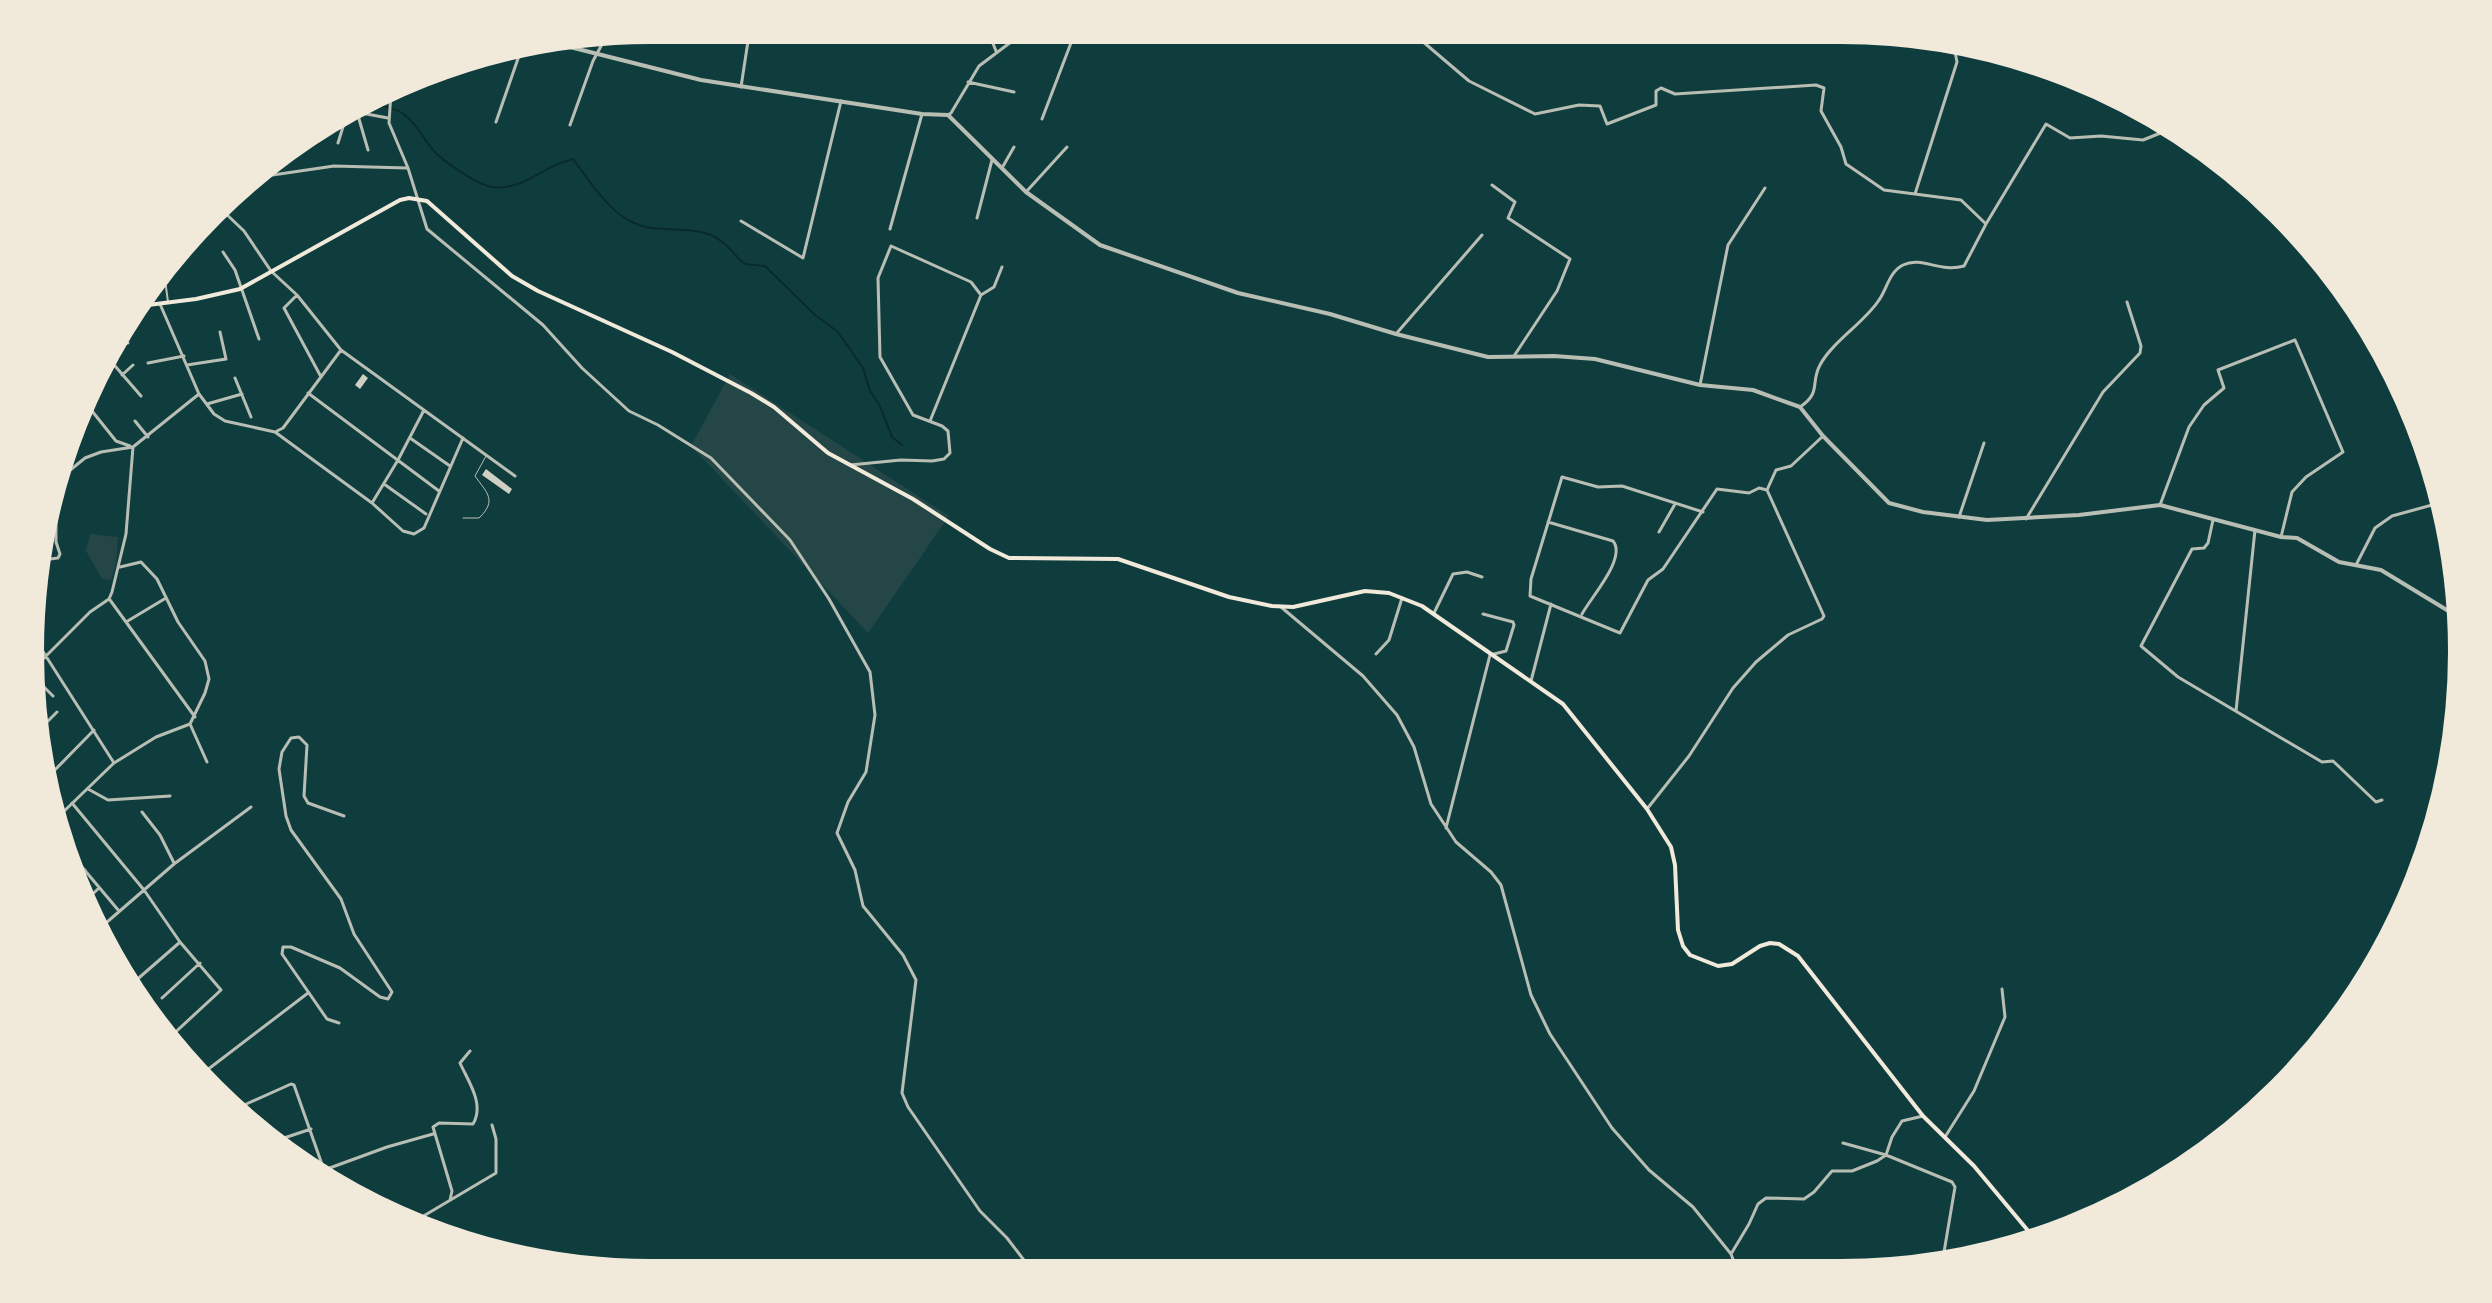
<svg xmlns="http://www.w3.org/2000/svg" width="2492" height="1303" viewBox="0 0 2492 1303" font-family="Jost,sans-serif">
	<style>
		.green { fill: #244646 }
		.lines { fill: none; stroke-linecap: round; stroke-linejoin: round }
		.stream { stroke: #0a2a2b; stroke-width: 2 }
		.building { fill: #cfcfc3 }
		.service { stroke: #b8beb3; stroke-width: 1 }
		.pedestrian { stroke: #b8beb3; stroke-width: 2 }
		.minor { stroke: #b8beb3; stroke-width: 3 }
		.tertiary { stroke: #b8beb3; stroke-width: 4 }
		.primary { stroke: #f1e9da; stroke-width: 4 }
		.rim { fill: none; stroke: #f1e9da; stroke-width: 4 }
	</style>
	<rect width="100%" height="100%" fill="#0f3d3e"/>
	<path class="green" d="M 730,374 L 949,516 L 868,633 L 691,446 Z
		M 90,534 L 118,537 L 116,563 L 111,580 L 102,579 L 86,551 Z"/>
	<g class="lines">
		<path class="stream" d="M 373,103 C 382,106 394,108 402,113 C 418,124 422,138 434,151 C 444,162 478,185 492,187 C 524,191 544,165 573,159 C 589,180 608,211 632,222 C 657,235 687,224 713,236 C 727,242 733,255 745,264 L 765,266 L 814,314 L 838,332 L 863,368 L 870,391 L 880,406 L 892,437 L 902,445"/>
	</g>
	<path class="building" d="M 363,374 L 368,378 L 360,389 L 355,385 Z
		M 486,469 L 512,489 L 509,494 L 482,475 Z"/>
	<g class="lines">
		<path class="service" d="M 463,518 L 479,518 C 498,500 486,492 475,476 L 486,456"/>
		<path class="pedestrian" d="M 164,272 L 168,302"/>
		<path class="minor" d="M 978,28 L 992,41 L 996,51
			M 1408,29 L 1469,81 L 1535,114 L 1579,105 L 1600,106 L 1607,124 L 1656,105 L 1656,91 L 1661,88 L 1675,94 L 1816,85 L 1824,88 L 1821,111 L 1841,147 L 1846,164 L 1884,190 L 1961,200 L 1986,224
			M 1019,39 L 1023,28
			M 446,64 L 464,66
			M 415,80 L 415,83
			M 968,82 L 1014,92
			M 741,87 L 750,28
			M 391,93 L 389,123 L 408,168 L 427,229 L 543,325 L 582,368 L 629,411 L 658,425 L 711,458 L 790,540 L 829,599 L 870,672 L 875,715 L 866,772 L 848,802 L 837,833 L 855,870 L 863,906 L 903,955 L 916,980 L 902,1093 L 908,1107 L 980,1211 L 1007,1238 L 1033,1272
			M 356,112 L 388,118
			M 357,112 L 368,150
			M 948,115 L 951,113 L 979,66 L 1011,42 L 1120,29
			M 1042,119 L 1074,35
			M 496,122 L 521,50
			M 570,125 L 593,61 L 607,35
			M 313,137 L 314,135
			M 338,143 L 346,117
			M 1002,168 L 1014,147
			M 252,178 L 334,166 L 407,168
			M 1492,185 L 1515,202 L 1508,218 L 1570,259 L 1557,291 L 1514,356
			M 1026,192 L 1067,147
			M 1915,194 L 1957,62 L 1953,41
			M 222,210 L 244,231 L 271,271 L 297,295 L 341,350 L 515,476
			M 977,218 L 992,160
			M 741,221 L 803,258 L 841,101
			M 890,229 L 922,114
			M 223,252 L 235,270 L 259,339
			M 297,295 L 284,308 L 320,375
			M 981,295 L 994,287 L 1002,267
			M 160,304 L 199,394 L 214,414 L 225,421 L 275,432 L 372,503 L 403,531 L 414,534 L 424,528 L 463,438
			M 1396,334 L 1482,235
			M 115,344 L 128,343
			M 109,359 L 141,396
			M 148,363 L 184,356
			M 187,365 L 226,359 L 220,332
			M 122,375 L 133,365
			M 235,378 L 251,417
			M 1700,385 L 1728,245 L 1765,188
			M 308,393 L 439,491
			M 207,404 L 242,394
			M 88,406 L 116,441 L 130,446
			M 1800,407 C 1822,392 1810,383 1820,365 C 1832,342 1865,322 1879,300 C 1887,289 1889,272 1903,265 C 1922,256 1940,273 1964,266 L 1986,224 L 2046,124 L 2070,138 L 2101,136 L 2143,140 L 2173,128
			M 135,421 L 148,437
			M 930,421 L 981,295
			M 277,431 L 283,428 L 341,350
			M 410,438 L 450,466
			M 850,465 L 901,460 L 932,461 L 944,459 L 950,453 L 948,431 L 942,426 L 913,415 L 880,357 L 878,278 L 891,246 L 971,282 L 981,295
			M 384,484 L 426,514
			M 52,485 L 85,458 L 101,452 L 133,447 L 199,394
			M 372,503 L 398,460 L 424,410
			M 2160,505 L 2189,427 L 2204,405 L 2224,388 L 2218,370 L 2295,340 L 2343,452 L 2306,477 L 2292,492 L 2281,537
			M 1703,512 L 1622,486 L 1598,487 L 1562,477 L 1531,579 L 1530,596 L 1620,633 L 1648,580 L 1663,569 L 1717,489 L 1749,493 L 1759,488 L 1767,490
			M 1959,517 L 1984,443
			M 2026,519 L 2103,392 L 2140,353 L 2141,346 L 2127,302
			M 2213,520 L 2208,543 L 2204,548 L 2192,549 L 2141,646 L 2178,677 L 2322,762 L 2333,761 L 2376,802 L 2382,800
			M 1548,522 L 1613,541 C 1627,558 1591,597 1582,614
			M 1659,532 L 1675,504
			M 42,560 L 58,558 L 60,554 L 56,542 L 56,516
			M 2356,565 L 2375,528 L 2392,516 L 2443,502
			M 110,600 L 195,717
			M 1281,607 L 1363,676 L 1397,715 L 1414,747 L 1431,804 L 1456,842 L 1491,872 L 1501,885 L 1531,995 L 1550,1034 L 1612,1128 L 1649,1170 L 1693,1207 L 1731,1254 L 1737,1270
			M 1434,613 L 1453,574 L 1467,572 L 1482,577
			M 126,622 L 166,598
			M 35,639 L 114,763
			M 1376,654 L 1389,640 L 1402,598
			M 32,670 L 90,612 L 109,599 L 112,592 L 126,534 L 133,447
			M 31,674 L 53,696
			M 1531,681 L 1551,604
			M 2236,711 L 2255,530
			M 190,724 L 207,762
			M 38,731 L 57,712
			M 49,776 L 94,730
			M 88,789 L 108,800 L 170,796
			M 72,803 L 144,890 L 180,942 L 221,990 L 168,1039
			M 1647,809 L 1689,756 L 1733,688 L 1756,662 L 1788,635 L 1822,619 L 1824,616 L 1767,490 L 1776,470 L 1791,466 L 1822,437
			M 142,812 L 160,835 L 174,863
			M 58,817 L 114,763 L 156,737 L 190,724 L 205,693 L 209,679 L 205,661 L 178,622 L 157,579 L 141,562 L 120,567
			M 1446,828 L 1490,655 L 1506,651 L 1514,625 L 1513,622 L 1483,614
			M 66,848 L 119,911
			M 73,880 L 85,870
			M 83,903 L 99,888
			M 99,929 L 174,864 L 251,807
			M 133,983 L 179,943
			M 162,998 L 200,963
			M 158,1022 L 215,1093
			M 339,1023 L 327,1019 L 282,954 L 283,947 L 291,947 L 340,968 L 380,997 L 388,999 L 392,992 L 354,934 L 341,899 L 291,830 L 286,816 L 279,769 L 282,752 L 291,738 L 299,737 L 307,745 L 304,796 L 308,803 L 344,816
			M 198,1077 L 308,993
			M 233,1110 L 291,1084 L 294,1085 L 324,1170
			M 1945,1137 L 1974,1091 L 2005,1017 L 2002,989
			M 284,1138 L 311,1129
			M 1843,1143 L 1886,1155 L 1952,1182 L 1955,1187 L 1942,1264
			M 316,1173 L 387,1147 L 433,1134
			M 450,1200 L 452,1191 L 433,1127 L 439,1123 L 473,1124 C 485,1104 468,1081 460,1063 L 470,1051
			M 410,1224 L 496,1173 L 496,1139 L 492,1125
			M 1731,1254 L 1749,1224 L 1758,1204 L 1766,1198 L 1804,1199 L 1814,1192 L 1832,1171 L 1852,1171 L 1877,1161 L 1886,1155 L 1892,1137 L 1902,1121 L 1923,1116"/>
		<path class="tertiary" d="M 558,44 L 701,80 L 922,114 L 948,115 L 1026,192 L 1100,245 L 1238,293 L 1330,314 L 1396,334 L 1488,357 L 1554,356 L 1595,359 L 1700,385 L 1753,390 L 1800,407 L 1823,436 L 1889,503 L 1923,512 L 1987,520 L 2079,515 L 2160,505 L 2281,537 L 2297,538 L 2339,562 L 2381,570 L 2460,618"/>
		<path class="primary" d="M 132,307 L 196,299 L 240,289 L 400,200 L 409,198 L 427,201 L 512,276 L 538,291 L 672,352 L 751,393 L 774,407 L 828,453 L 913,499 L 990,549 L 1009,558 L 1118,559 L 1229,597 L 1272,606 L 1293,607 L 1365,591 L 1389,593 L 1422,606 L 1563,704 L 1647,809 L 1671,847 L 1675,865 L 1678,930 L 1683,946 L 1690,955 L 1718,966 L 1732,964 L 1760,946 L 1770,943 L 1779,944 L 1798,956 L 1923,1116 L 1974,1166 L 2035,1239
			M 2248,1117 C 2255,1095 2265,1088 2287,1082"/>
	</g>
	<path d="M0 0H2492V1303H0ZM651 42H1841A609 609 0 0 1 2450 651V652A609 609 0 0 1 1841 1261H651A609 609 0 0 1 42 652V651A609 609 0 0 1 651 42Z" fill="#f1e9da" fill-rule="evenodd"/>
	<path class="rim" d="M651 42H1841A609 609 0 0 1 2450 651V652A609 609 0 0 1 1841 1261H651A609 609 0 0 1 42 652V651A609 609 0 0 1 651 42Z"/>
</svg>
